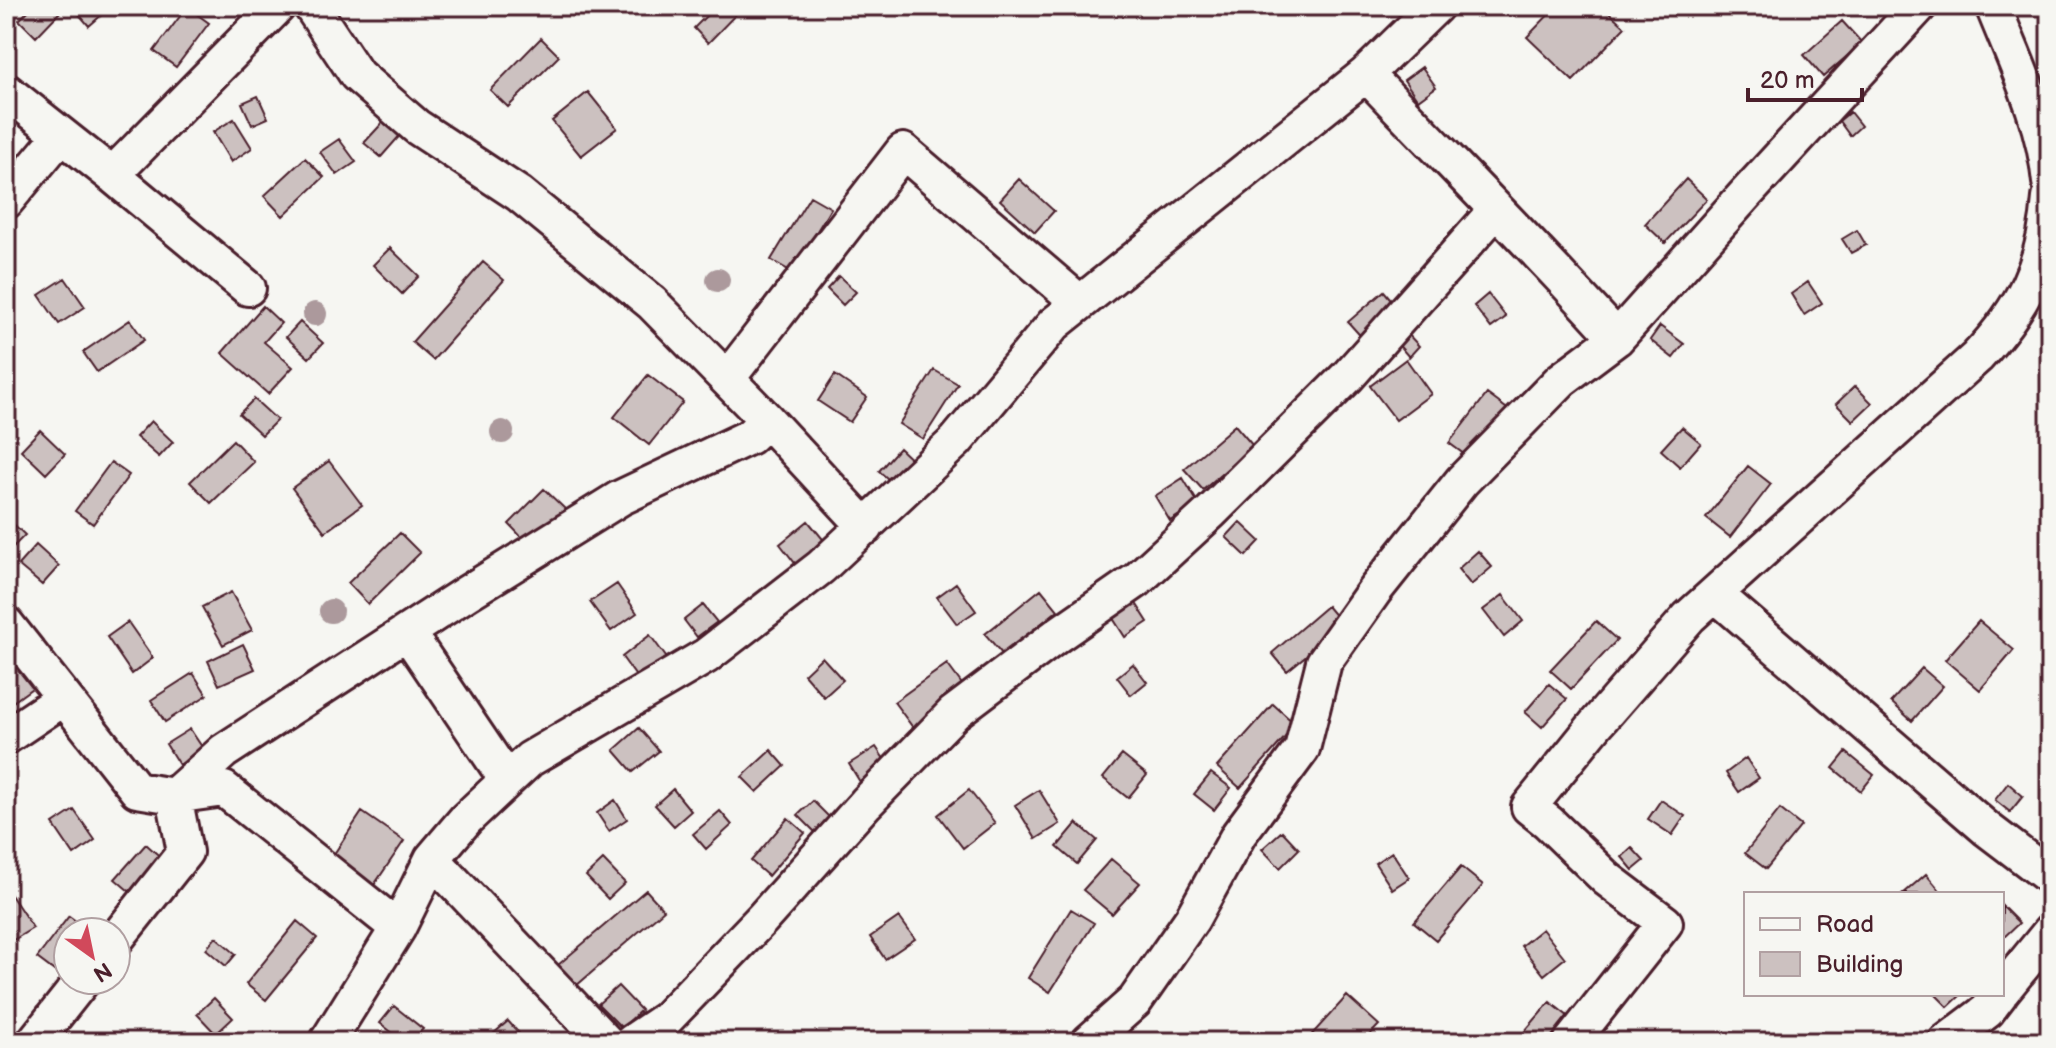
<svg xmlns="http://www.w3.org/2000/svg" width="2056" height="1048" viewBox="0 0 2056 1048" font-family="'Balsamiq Sans',sans-serif">
	<style>
		.building { fill: #ccc1c0; stroke: #4a1f2b; stroke-width: 2 }
		.lines { fill: none; stroke-linecap: round; stroke-linejoin: round }
		.street-casing { stroke: #4a1f2b; stroke-width: 40 }
		.street { stroke: #f6f6f2; stroke-width: 34 }
		.tree { fill: #ac999c }
	</style>
	<rect width="100%" height="100%" fill="#f6f6f2"/>
	<filter id="ink" filterUnits="userSpaceOnUse"><feTurbulence type="fractalNoise" baseFrequency=".0125" numOctaves="2"/><feDisplacementMap in="SourceGraphic" scale="16" xChannelSelector="R" yChannelSelector="G"/><feConvolveMatrix kernelMatrix="1 2 1 2 8 2 1 2 1" color-interpolation-filters="sRGB"/></filter>
	<g filter="url(#ink)">
		<path class="building" d="M 33,6 L 54,6 L 60,12 L 36,37 L 19,20 Z
			M 72,6 L 112,6 L 89,26 Z
			M 716,6 L 744,6 L 708,43 L 694,28 Z
			M 1557,6 L 1602,6 L 1625,27 L 1573,81 L 1527,37 Z
			M 187,7 L 209,23 L 176,67 L 154,51 Z
			M 1842,21 L 1862,43 L 1823,77 L 1804,55 Z
			M 541,38 L 559,56 L 508,107 L 490,90 Z
			M 1422,67 L 1436,87 L 1418,100 L 1404,80 Z
			M 588,92 L 617,128 L 581,156 L 552,121 Z
			M 258,96 L 268,118 L 252,125 L 242,103 Z
			M 1850,112 L 1861,126 L 1850,136 L 1839,121 Z
			M 387,118 L 403,132 L 381,157 L 364,143 Z
			M 234,119 L 252,148 L 231,162 L 213,132 Z
			M 339,139 L 356,162 L 337,175 L 320,152 Z
			M 305,158 L 324,177 L 283,216 L 264,196 Z
			M 1019,179 L 1054,211 L 1035,232 L 1000,200 Z
			M 1686,179 L 1707,199 L 1665,243 L 1645,224 Z
			M 810,196 L 831,208 L 792,272 L 771,260 Z
			M 1857,230 L 1866,245 L 1851,253 L 1842,239 Z
			M 390,248 L 419,276 L 402,294 L 373,265 Z
			M 483,262 L 504,280 L 433,360 L 412,342 Z
			M 839,276 L 856,292 L 843,305 L 827,289 Z
			M 65,278 L 85,307 L 59,324 L 39,295 Z
			M 1808,282 L 1822,303 L 1804,315 L 1791,294 Z
			M 1384,291 L 1401,311 L 1366,342 L 1348,322 Z
			M 1488,294 L 1506,317 L 1491,328 L 1474,306 Z
			M 263,306 L 281,323 L 264,342 L 293,367 L 268,394 L 222,353 Z
			M 130,320 L 144,340 L 97,372 L 83,352 Z
			M 300,322 L 323,343 L 309,358 L 286,337 Z
			M 1660,326 L 1684,344 L 1673,358 L 1650,340 Z
			M 1405,331 L 1419,346 L 1409,357 L 1395,341 Z
			M 1406,359 L 1431,394 L 1396,420 L 1370,386 Z
			M 934,370 L 958,384 L 923,439 L 899,424 Z
			M 648,375 L 683,402 L 649,445 L 614,417 Z
			M 835,375 L 867,397 L 850,422 L 818,401 Z
			M 1855,386 L 1872,403 L 1853,421 L 1836,404 Z
			M 1487,394 L 1510,411 L 1472,460 L 1449,443 Z
			M 254,399 L 277,420 L 262,435 L 239,414 Z
			M 151,421 L 173,442 L 159,457 L 136,437 Z
			M 1235,425 L 1253,446 L 1203,490 L 1184,469 Z
			M 1682,427 L 1701,443 L 1680,467 L 1661,450 Z
			M 40,430 L 65,454 L 46,474 L 21,450 Z
			M 233,440 L 254,462 L 211,503 L 190,482 Z
			M 899,448 L 917,465 L 897,487 L 879,471 Z
			M 329,461 L 362,505 L 325,532 L 292,488 Z
			M 111,462 L 129,475 L 93,524 L 75,511 Z
			M 1748,466 L 1771,484 L 1730,537 L 1706,518 Z
			M 1183,478 L 1198,503 L 1170,521 L 1155,496 Z
			M 544,489 L 565,509 L 529,545 L 509,524 Z
			M 6,517 L 25,535 L 10,550 L 6,546 Z
			M 808,521 L 827,544 L 798,567 L 780,544 Z
			M 1240,522 L 1260,541 L 1246,556 L 1226,537 Z
			M 400,533 L 420,553 L 368,604 L 348,583 Z
			M 36,545 L 59,566 L 42,585 L 18,565 Z
			M 1478,551 L 1492,567 L 1471,585 L 1458,569 Z
			M 956,583 L 976,611 L 957,624 L 937,597 Z
			M 617,584 L 637,613 L 611,631 L 590,602 Z
			M 1041,589 L 1058,610 L 1003,655 L 985,634 Z
			M 231,592 L 252,630 L 223,645 L 202,607 Z
			M 1503,595 L 1523,621 L 1504,637 L 1483,610 Z
			M 1132,597 L 1148,622 L 1125,637 L 1109,612 Z
			M 703,605 L 717,622 L 697,637 L 684,620 Z
			M 1327,606 L 1343,625 L 1287,671 L 1272,653 Z
			M 1596,621 L 1617,640 L 1571,689 L 1550,670 Z
			M 1979,621 L 2014,650 L 1980,690 L 1945,660 Z
			M 128,622 L 153,658 L 132,674 L 107,637 Z
			M 650,635 L 666,657 L 638,679 L 622,657 Z
			M 243,644 L 255,669 L 219,685 L 208,661 Z
			M 18,654 L 39,683 L 6,707 L 6,663 Z
			M 822,657 L 843,680 L 824,697 L 804,674 Z
			M 947,664 L 970,695 L 917,733 L 894,702 Z
			M 1133,664 L 1147,682 L 1131,695 L 1117,677 Z
			M 1922,668 L 1943,686 L 1912,721 L 1891,702 Z
			M 193,673 L 207,695 L 165,722 L 151,700 Z
			M 1549,684 L 1567,699 L 1542,727 L 1525,712 Z
			M 1273,704 L 1296,725 L 1240,788 L 1217,767 Z
			M 639,728 L 659,751 L 633,772 L 614,750 Z
			M 190,729 L 204,750 L 179,765 L 166,744 Z
			M 876,747 L 888,765 L 860,782 L 849,764 Z
			M 771,750 L 785,766 L 757,792 L 742,777 Z
			M 1846,752 L 1874,775 L 1861,791 L 1833,768 Z
			M 1122,755 L 1147,775 L 1128,798 L 1103,778 Z
			M 1746,758 L 1759,778 L 1739,792 L 1726,773 Z
			M 1211,773 L 1231,788 L 1214,810 L 1194,794 Z
			M 2008,783 L 2023,796 L 2010,812 L 1995,800 Z
			M 673,789 L 691,811 L 674,826 L 655,805 Z
			M 969,790 L 995,823 L 963,848 L 938,815 Z
			M 1039,790 L 1060,824 L 1036,839 L 1015,805 Z
			M 615,800 L 627,819 L 609,831 L 597,813 Z
			M 1661,800 L 1685,816 L 1672,835 L 1648,819 Z
			M 813,801 L 830,818 L 815,832 L 798,815 Z
			M 1780,809 L 1801,826 L 1766,869 L 1745,853 Z
			M 74,810 L 95,840 L 74,855 L 53,824 Z
			M 720,811 L 732,825 L 706,849 L 693,834 Z
			M 362,812 L 404,841 L 374,885 L 332,857 Z
			M 788,818 L 805,833 L 768,876 L 751,861 Z
			M 1077,823 L 1097,840 L 1077,864 L 1057,847 Z
			M 1282,831 L 1299,849 L 1280,868 L 1262,849 Z
			M 146,844 L 166,862 L 136,897 L 115,879 Z
			M 1632,848 L 1644,861 L 1633,870 L 1622,857 Z
			M 1392,852 L 1409,878 L 1392,889 L 1375,863 Z
			M 1111,859 L 1140,883 L 1112,914 L 1083,890 Z
			M 603,860 L 625,883 L 608,899 L 586,876 Z
			M 1461,867 L 1483,885 L 1436,940 L 1414,922 Z
			M 1926,874 L 1943,894 L 1903,894 Z
			M 646,890 L 664,910 L 576,986 L 558,965 Z
			M 11,895 L 33,928 L 10,942 L 6,935 L 6,898 Z
			M 2002,906 L 2019,923 L 2002,939 Z
			M 1071,909 L 1094,923 L 1050,992 L 1028,978 Z
			M 69,916 L 91,932 L 68,932 L 68,967 L 61,976 L 37,958 Z
			M 899,917 L 915,939 L 885,959 L 870,937 Z
			M 297,921 L 317,938 L 266,1000 L 246,984 Z
			M 1542,929 L 1565,958 L 1544,975 L 1521,946 Z
			M 216,937 L 236,954 L 226,966 L 206,949 Z
			M 618,986 L 641,1010 L 622,1028 L 598,1004 Z
			M 1935,994 L 1962,994 L 1948,1007 Z
			M 1347,996 L 1379,1025 L 1363,1042 L 1305,1042 Z
			M 214,998 L 233,1018 L 216,1034 L 197,1014 Z
			M 1550,1002 L 1569,1017 L 1547,1042 L 1538,1042 L 1525,1031 Z
			M 394,1006 L 423,1029 L 412,1042 L 404,1042 L 380,1023 Z
			M 508,1021 L 525,1040 L 522,1042 L 484,1042 Z"/>
		<g class="lines">
			<g class="street-casing">
				<path id="street" d="M 311,6 L 357,75 L 417,127 L 519,194 L 652,303 L 767,420 L 866,527
					M 1993,6 C 2016,64 2044,120 2050,182
					M 1366,74 C 1450,162 1536,248 1617,338
					M 6,91 L 112,175 L 248,288
					M 112,175 L 278,6
					M 6,201 L 61,135
					M 727,379 L 903,151 L 1080,303
					M 1715,594 L 1987,829 L 2050,877
					M 6,624 L 137,790 L 174,796 L 224,789 L 398,928
					M 407,632 L 507,780
					M 6,737 L 64,698
					M 174,796 L 224,751 L 467,593 L 620,498 L 749,437 L 767,420
					M 432,859 L 606,1042
					M 116,939 L 185,852 L 174,796
					M 2002,991 L 2050,932
					M 34,1042 L 83,980
					M 327,1042 L 398,928 L 432,859 L 466,819 L 530,759 L 706,656 L 821,567 L 956,441 L 1054,324 L 1366,74 L 1436,6
					M 632,1042 L 666,1019 L 762,919 L 866,803 L 954,713 L 1059,634 L 1137,580 L 1211,512 L 1348,376 L 1496,210
					M 1089,1042 L 1135,1001 L 1192,919 L 1239,834 L 1302,749 L 1324,662 L 1375,590 L 1462,481 L 1561,380 L 1617,338 L 1744,196 L 1919,6
					M 1571,1042 L 1665,923 L 1607,879 L 1548,822 L 1529,807 L 1596,724 L 1689,617 L 1977,357 C 2023,308 2045,265 2050,198
					M 1946,1042 L 1987,1011 L 2000,994"/>
			</g>
			<use href="#street" class="street"/>
		</g>
		<g class="tree">
			<circle cx="718" cy="280" r="12"/>
			<circle cx="315" cy="314" r="12"/>
			<circle cx="502" cy="432" r="12"/>
			<circle cx="331" cy="611" r="12"/>
		</g>
	</g>
	<rect width="2056" height="1048" fill="none" stroke="#f6f6f2" stroke-width="32"/>
	<rect x="16" y="16" width="2024" height="1016" fill="none" stroke="#4a1f2b" stroke-width="3" filter="url(#ink)"/>
	<rect x="1744" y="892" width="260" height="104" fill="#f6f6f2" stroke="#b1a0a2" stroke-width="2"/>
	<rect x="1760" y="918" width="40" height="12" fill="#f6f6f2" stroke="#b1a0a2" stroke-width="2"/>
	<text x="1816" y="932" font-size="24" fill="#4a1f2b">Road</text>
	<rect x="1760" y="952" width="40" height="24" fill="#ccc1c0" stroke="#b1a0a2" stroke-width="2"/>
	<text x="1816" y="972" font-size="24" fill="#4a1f2b">Building</text>
	<g transform="translate(92 956) rotate(147)"><circle r="38" fill="#f6f6f2" stroke="#b1a0a2" stroke-width="2"/>
	<path d="M0-6L14 30L0 20L-14 30Z" fill="#d1495b"/>
	<text y="-12" font-size="22" font-weight="bold" text-anchor="middle" fill="#4a1f2b">N</text>
	</g>
	<path d="M1748 88v12h114v-12" fill="none" stroke="#4a1f2b" stroke-width="4"/>
	<text x="1760" y="88" font-size="24" fill="#4a1f2b" stroke="#f6f6f2" stroke-width="6" paint-order="stroke">20 m</text>
</svg>
